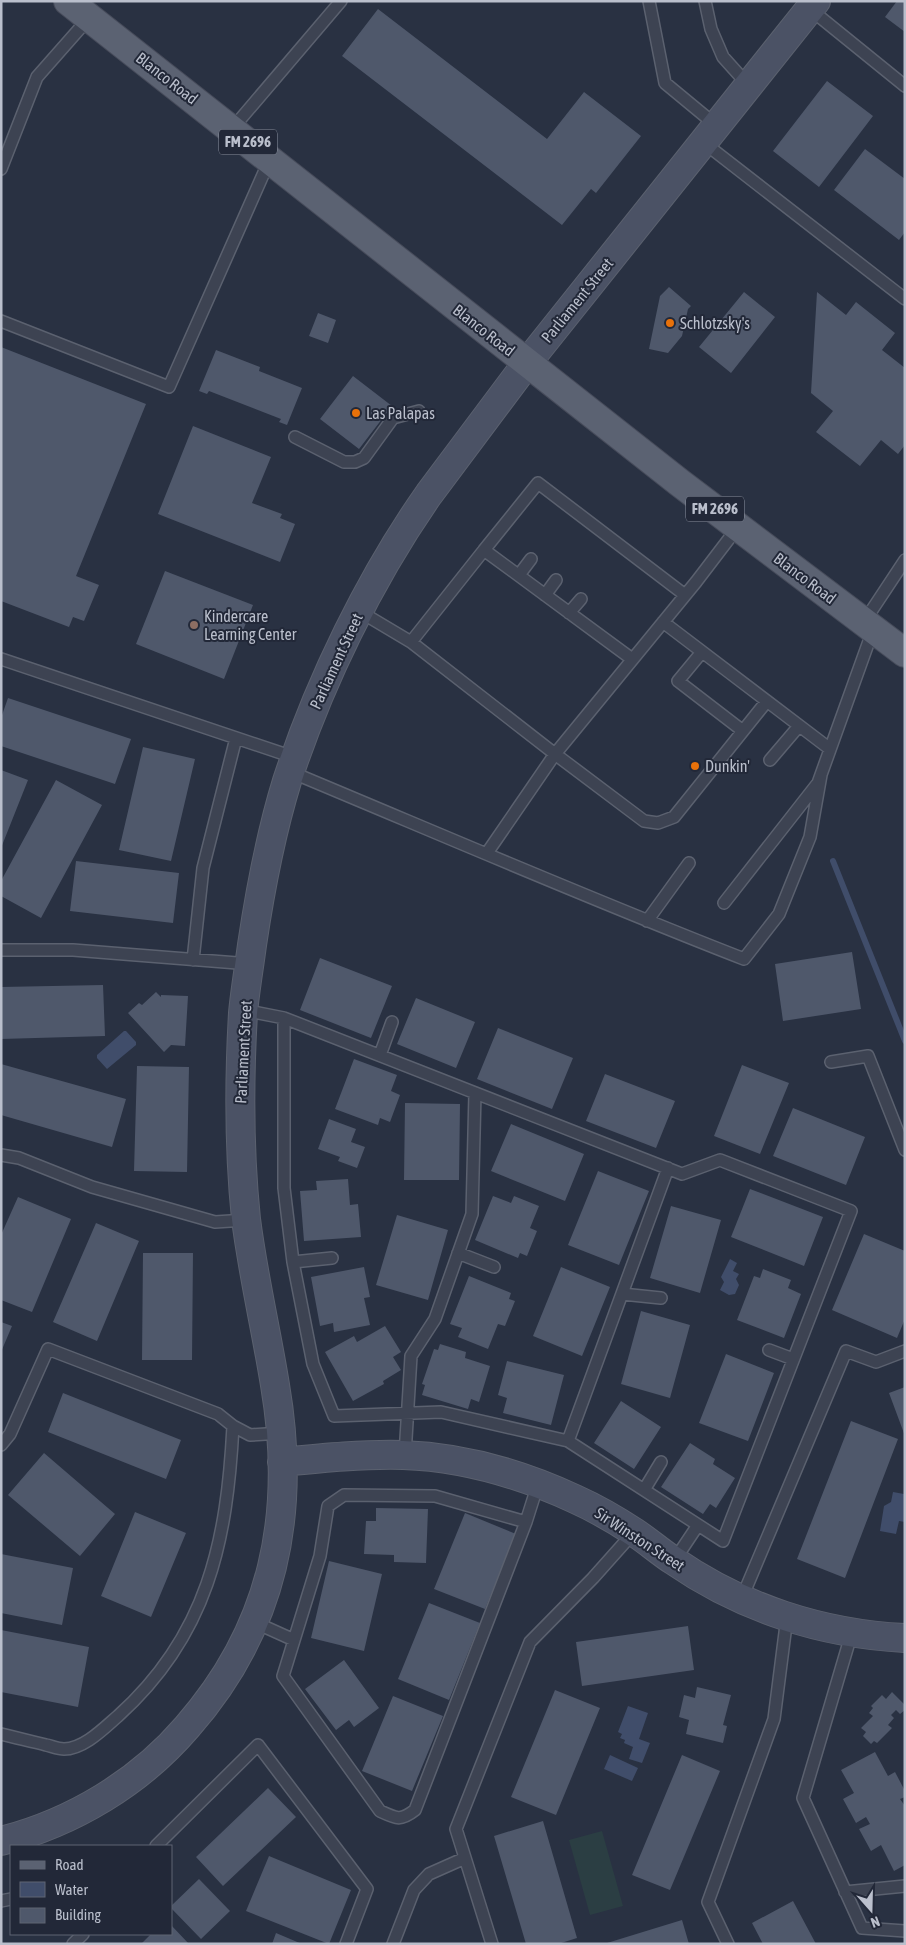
<svg xmlns="http://www.w3.org/2000/svg" width="906" height="1945" viewBox="0 0 906 1945" font-family="'Asap Condensed',sans-serif">
	<style>
		.green { fill: #2b3e43 }
		.water { fill: #404d6a }
		.lines { fill: none; stroke-linecap: round; stroke-linejoin: round }
		.stream { stroke: #404d6a; stroke-width: 6 }
		.building { fill: #4f586b }
		.lane-casing { stroke: #5b616f; stroke-width: 14 }
		.secondary-casing { stroke: #5b616f; stroke-width: 30 }
		.primary-casing { stroke: #474c5b; stroke-width: 30 }
		.lane { stroke: #3d4352; stroke-width: 11 }
		.secondary { stroke: #4b5265; stroke-width: 28 }
		.primary { stroke: #5b6272; stroke-width: 28 }
		.food-dot { fill: #e8710a; stroke: #222838; stroke-width: 2 }
		.education-dot { fill: #8d6e63; stroke: #222838; stroke-width: 2 }
		.labels { text-anchor: middle; stroke-width: 4; stroke-linejoin: round; paint-order: stroke }
		.shield { fill: #222838; stroke: #8c92a0; stroke-width: 1 }
		.shield-label { font-size: 15px; font-weight: bold; fill: #babfcc }
		.street-label { font-size: 16px; fill: #babfcc; stroke: #222838 }
		.poi-label { font-size: 16px; fill: #babfcc; stroke: #222838; text-anchor: start }
	</style>
	<rect width="100%" height="100%" fill="#293142"/>
	<path class="green" d="M 602,1831 L 623,1906 L 590,1915 L 569,1840 Z"/>
	<path class="water" d="M 124,1031 L 126,1031 L 136,1042 L 136,1045 L 107,1069 L 97,1058 L 97,1055 Z
		M 730,1259 L 737,1263 L 733,1271 L 739,1274 L 736,1279 L 739,1285 L 735,1294 L 729,1295 L 720,1290 L 724,1282 L 721,1277 Z
		M 893,1492 L 904,1494 L 905,1496 L 905,1522 L 899,1521 L 896,1534 L 880,1531 L 884,1506 L 891,1502 Z
		M 628,1706 L 648,1713 L 639,1739 L 650,1743 L 642,1763 L 629,1759 L 633,1747 L 624,1743 L 625,1740 L 620,1738 L 622,1734 L 618,1732 Z
		M 610,1755 L 638,1768 L 632,1781 L 604,1769 Z"/>
	<g class="lines">
		<path class="stream" d="M 833,861 L 905,1041"/>
	</g>
	<path class="building" d="M 897,1 L 905,1 L 905,32 L 885,17 Z
		M 378,9 L 547,139 L 584,92 L 641,136 L 596,193 L 591,189 L 562,225 L 342,56 Z
		M 827,81 L 873,116 L 819,187 L 773,151 Z
		M 865,149 L 905,179 L 905,232 L 899,240 L 834,190 Z
		M 669,287 L 691,306 L 688,309 L 682,336 L 668,353 L 649,349 L 660,296 Z
		M 744,292 L 775,317 L 731,373 L 699,347 Z
		M 817,292 L 846,315 L 856,302 L 895,333 L 882,350 L 905,368 L 905,445 L 898,454 L 881,440 L 860,466 L 816,432 L 833,411 L 811,393 Z
		M 318,313 L 336,320 L 328,343 L 309,336 Z
		M 1,347 L 146,404 L 76,576 L 99,585 L 84,621 L 73,617 L 69,627 L 1,601 Z
		M 216,350 L 260,367 L 259,371 L 302,388 L 287,425 L 279,422 L 281,419 L 209,391 L 207,394 L 199,391 Z
		M 353,376 L 392,406 L 359,449 L 320,419 Z
		M 193,426 L 271,457 L 252,503 L 282,514 L 280,518 L 295,524 L 280,562 L 158,514 Z
		M 165,571 L 253,605 L 224,679 L 136,644 Z
		M 8,698 L 131,739 L 115,784 L 1,746 L 1,718 Z
		M 143,747 L 195,759 L 171,861 L 119,850 Z
		M 1,770 L 28,780 L 1,848 Z
		M 56,780 L 102,805 L 41,918 L 1,896 L 1,881 Z
		M 76,861 L 179,873 L 173,923 L 70,911 Z
		M 852,952 L 861,1009 L 783,1021 L 775,964 Z
		M 320,958 L 392,986 L 371,1038 L 300,1010 Z
		M 103,985 L 105,1036 L 1,1039 L 1,987 Z
		M 156,992 L 161,997 L 161,995 L 188,996 L 185,1046 L 171,1045 L 164,1052 L 128,1013 L 139,1003 L 142,1005 Z
		M 416,998 L 475,1022 L 456,1068 L 397,1044 Z
		M 498,1028 L 573,1058 L 552,1109 L 477,1079 Z
		M 354,1059 L 397,1075 L 391,1091 L 400,1095 L 390,1122 L 380,1118 L 378,1125 L 335,1109 Z
		M 1,1064 L 126,1099 L 112,1147 L 1,1115 Z
		M 742,1065 L 789,1083 L 760,1154 L 714,1136 Z
		M 137,1066 L 189,1067 L 187,1172 L 134,1171 Z
		M 605,1074 L 675,1101 L 656,1148 L 586,1121 Z
		M 405,1103 L 460,1104 L 459,1180 L 404,1180 Z
		M 793,1108 L 865,1137 L 846,1185 L 773,1156 Z
		M 329,1119 L 356,1129 L 351,1142 L 365,1147 L 357,1168 L 338,1161 L 340,1157 L 318,1149 Z
		M 511,1124 L 584,1154 L 565,1201 L 491,1171 Z
		M 598,1171 L 649,1191 L 619,1265 L 568,1245 Z
		M 348,1179 L 350,1205 L 358,1204 L 361,1237 L 304,1241 L 300,1191 L 317,1190 L 316,1181 Z
		M 750,1189 L 823,1217 L 804,1266 L 731,1237 Z
		M 493,1196 L 511,1203 L 514,1196 L 539,1206 L 530,1228 L 537,1231 L 527,1256 L 520,1253 L 518,1258 L 475,1240 Z
		M 18,1197 L 71,1219 L 32,1312 L 1,1300 L 1,1235 Z
		M 671,1206 L 721,1220 L 700,1293 L 650,1278 Z
		M 397,1215 L 448,1230 L 428,1300 L 376,1285 Z
		M 96,1223 L 139,1241 L 97,1341 L 53,1322 Z
		M 864,1234 L 905,1251 L 905,1319 L 897,1338 L 832,1310 Z
		M 143,1253 L 193,1253 L 192,1360 L 142,1360 Z
		M 364,1267 L 370,1297 L 364,1298 L 370,1325 L 334,1332 L 333,1323 L 320,1326 L 311,1277 Z
		M 561,1267 L 610,1287 L 582,1356 L 533,1336 Z
		M 763,1269 L 791,1280 L 788,1288 L 801,1294 L 784,1338 L 737,1320 L 754,1276 L 760,1278 Z
		M 469,1276 L 511,1293 L 509,1299 L 515,1301 L 505,1326 L 498,1324 L 488,1349 L 458,1337 L 462,1328 L 450,1324 Z
		M 641,1311 L 690,1325 L 670,1398 L 621,1384 Z
		M 1,1322 L 12,1326 L 1,1352 Z
		M 385,1326 L 401,1352 L 393,1357 L 401,1370 L 383,1381 L 384,1384 L 353,1401 L 325,1352 L 354,1336 L 357,1342 Z
		M 440,1344 L 466,1352 L 465,1358 L 490,1366 L 479,1402 L 471,1399 L 468,1409 L 422,1395 L 425,1385 L 422,1384 L 434,1349 L 438,1350 Z
		M 726,1354 L 774,1373 L 748,1441 L 699,1423 Z
		M 507,1361 L 564,1375 L 551,1425 L 503,1413 L 507,1398 L 498,1395 Z
		M 905,1387 L 905,1436 L 889,1393 Z
		M 63,1393 L 181,1440 L 166,1479 L 48,1432 Z
		M 621,1401 L 661,1427 L 634,1469 L 594,1443 Z
		M 851,1421 L 898,1439 L 845,1578 L 797,1559 Z
		M 690,1443 L 715,1459 L 713,1464 L 735,1478 L 716,1508 L 710,1504 L 703,1514 L 661,1487 Z
		M 44,1453 L 115,1514 L 80,1556 L 8,1495 Z
		M 376,1508 L 428,1509 L 426,1563 L 394,1562 L 394,1555 L 364,1554 L 366,1521 L 376,1521 Z
		M 135,1512 L 186,1533 L 151,1617 L 101,1596 Z
		M 465,1513 L 516,1534 L 485,1609 L 434,1589 Z
		M 1,1554 L 73,1568 L 62,1625 L 1,1613 Z
		M 329,1561 L 382,1574 L 364,1651 L 311,1638 Z
		M 429,1603 L 480,1623 L 449,1700 L 398,1679 Z
		M 688,1626 L 694,1670 L 582,1686 L 576,1642 Z
		M 1,1630 L 89,1647 L 78,1707 L 1,1692 Z
		M 344,1660 L 379,1708 L 354,1727 L 349,1720 L 336,1730 L 305,1689 Z
		M 697,1687 L 731,1695 L 723,1725 L 727,1726 L 723,1743 L 686,1734 L 689,1720 L 679,1717 L 684,1695 L 695,1698 Z
		M 555,1690 L 600,1708 L 556,1815 L 511,1797 Z
		M 892,1692 L 905,1705 L 905,1710 L 900,1714 L 896,1710 L 891,1715 L 894,1718 L 888,1725 L 892,1728 L 877,1743 L 874,1741 L 871,1744 L 863,1736 L 866,1732 L 861,1728 L 873,1716 L 869,1713 L 873,1708 L 871,1706 L 882,1695 L 886,1699 Z
		M 393,1696 L 443,1716 L 412,1791 L 362,1771 Z
		M 875,1752 L 888,1776 L 895,1772 L 905,1791 L 905,1797 L 900,1799 L 905,1806 L 905,1865 L 894,1871 L 881,1845 L 871,1851 L 859,1829 L 870,1824 L 866,1817 L 856,1823 L 843,1799 L 854,1793 L 841,1770 Z
		M 682,1755 L 720,1771 L 670,1890 L 632,1875 Z
		M 268,1788 L 296,1817 L 223,1886 L 196,1857 Z
		M 543,1821 L 577,1938 L 558,1944 L 526,1944 L 494,1836 Z
		M 269,1856 L 351,1890 L 329,1944 L 246,1911 Z
		M 199,1879 L 230,1911 L 201,1939 L 171,1908 L 171,1906 Z
		M 793,1901 L 816,1944 L 763,1944 L 752,1923 Z
		M 682,1920 L 689,1944 L 607,1944 L 607,1943 Z
		M 171,1925 L 189,1944 L 141,1944 L 151,1934 L 171,1934 Z
		M 276,1933 L 302,1944 L 272,1944 Z"/>
	<g class="lines">
		<g class="lane-casing">
			<path id="lane" d="M 649,1 L 665,83 L 717,126
				M 705,1 L 711,29 L 723,57 L 749,86
				M 810,9 L 905,86
				M 232,129 L 341,1
				M 703,142 L 905,299
				M 1,169 L 37,77 L 89,18
				M 1,321 L 169,387 L 270,159
				M 295,437 L 344,462 L 355,462 L 364,458 L 393,418 L 419,411
				M 484,550 L 538,483 L 685,595
				M 519,575 L 531,559
				M 545,595 L 556,580
				M 359,611 L 411,642 L 555,754 L 696,582 L 738,527
				M 569,613 L 581,599
				M 663,622 L 830,749
				M 864,622 L 905,560
				M 411,642 L 484,550 L 632,659
				M 702,652 L 678,681 L 743,731
				M 1,659 L 296,758
				M 770,760 L 799,726
				M 291,772 C 442,835 592,900 744,959 L 779,914 L 810,837 L 821,775
				M 487,853 L 555,754 L 644,821 L 658,823 L 674,817 L 767,701
				M 724,903 L 818,783 L 873,630
				M 647,921 L 689,863
				M 1,950 L 73,950 L 250,964
				M 193,960 L 203,868 L 236,738
				M 243,1010 L 284,1018 L 682,1174 L 720,1160 L 851,1211 L 723,1541 L 568,1441 L 441,1412 L 334,1416 L 313,1364 L 293,1262 L 284,1188 L 284,1018
				M 380,1055 L 392,1022
				M 831,1062 L 868,1056 L 905,1150
				M 1,1155 L 19,1158 L 92,1187 L 215,1222 L 246,1220
				M 458,1253 L 494,1267
				M 293,1262 L 332,1258
				M 622,1294 L 661,1298
				M 769,1350 L 793,1359
				M 568,1441 L 668,1168
				M 1,1445 L 10,1434 L 48,1349 L 218,1414 L 233,1426 L 250,1435 L 282,1433
				M 405,1455 L 411,1356 L 435,1319 L 472,1214 L 475,1093
				M 644,1490 L 661,1462
				M 526,1522 L 435,1496 L 344,1495 L 328,1506 L 320,1556 L 283,1676 L 380,1811 C 397,1819 401,1821 415,1810 L 526,1522 L 538,1484
				M 674,1561 L 698,1525
				M 741,1600 L 846,1351 L 876,1362 L 905,1351
				M 254,1622 L 294,1640
				M 852,1632 L 803,1798 L 862,1928 L 905,1931
				M 1,1734 C 16,1738 31,1741 46,1745 C 51,1746 58,1749 64,1749 C 84,1749 104,1728 118,1716 C 208,1635 227,1541 233,1426
				M 156,1846 L 258,1745 L 367,1889 L 346,1944
				M 845,1892 L 905,1886
				M 1,1901 L 11,1899
				M 73,1944 L 83,1934
				M 393,1944 L 414,1890 L 429,1874 L 465,1858
				M 492,1944 L 456,1829 L 530,1642 L 593,1578 L 634,1532
				M 728,1944 L 708,1902 L 774,1719 L 787,1617"/>
		</g>
		<g class="secondary-casing">
			<path id="secondary" d="M 282,1462 C 323,1458 363,1454 403,1455 C 463,1457 521,1474 575,1499 C 595,1508 616,1520 634,1532 C 648,1541 660,1552 674,1561 C 742,1608 822,1634 905,1638
				M 1,1841 C 72,1823 139,1783 187,1727 C 274,1628 297,1514 275,1385 C 266,1329 253,1275 246,1219 C 239,1151 239,1082 243,1013 C 245,991 249,968 252,945 C 260,891 271,833 287,781 C 319,683 370,578 429,494 L 527,363 L 816,1"/>
		</g>
		<g class="primary-casing">
			<path id="primary" d="M 68,1 L 680,483 L 905,653"/>
		</g>
		<use href="#lane" class="lane"/>
		<use href="#secondary" class="secondary"/>
		<use href="#primary" class="primary"/>
	</g>
	<g class="food-dot">
		<circle cx="670" cy="323" r="5"/>
		<circle cx="356" cy="413" r="5"/>
		<circle cx="695" cy="766" r="5"/>
	</g>
	<circle class="education-dot" cx="194" cy="625" r="5"/>
	<g class="labels">
		<g class="shield">
			<rect x="219" y="129.5" width="58" height="25" rx="4"/>
			<rect x="686" y="496.5" width="58" height="25" rx="4"/>
		</g>
		<g class="shield-label">
			<text x="248" y="147">FM 2696</text>
			<text x="715" y="514">FM 2696</text>
		</g>
		<g class="street-label">
			<text transform="translate(167 78) rotate(38)" y="6">Blanco Road</text>
			<text transform="translate(577 300) rotate(-51)" y="6">Parliament Street</text>
			<text transform="translate(484 330) rotate(38)" y="6">Blanco Road</text>
			<text transform="translate(805 578) rotate(37)" y="6">Blanco Road</text>
			<text transform="translate(336 661) rotate(-65)" y="6">Parliament Street</text>
			<text transform="translate(243 1052) rotate(-87)" y="6">Parliament Street</text>
			<text transform="translate(640 1539) rotate(33)" y="6">Sir Winston Street</text>
		</g>
		<g class="poi-label">
			<text x="680" y="329">Schlotzsky's</text>
			<text x="366" y="419">Las Palapas</text>
			<text x="204" y="622">Kindercare<tspan x="204" dy="18">Learning Center</tspan></text>
			<text x="705" y="772">Dunkin'</text>
		</g>
	</g>
	<rect width="906" height="1945" fill="none" stroke="#babfcc" stroke-width="5"/>
	<rect x="10" y="1845" width="162" height="90" fill="#222838" stroke="#5f6473"/>
	<rect x="20" y="1861" width="25" height="8" fill="#5b6272" stroke="#5f6473"/>
	<text x="55" y="1870" font-size="15" fill="#babfcc">Road</text>
	<rect x="20" y="1882" width="25" height="15" fill="#404d6a" stroke="#5f6473"/>
	<text x="55" y="1895" font-size="15" fill="#babfcc">Water</text>
	<rect x="20" y="1908" width="25" height="15" fill="#4f586b" stroke="#5f6473"/>
	<text x="55" y="1920" font-size="15" fill="#babfcc">Building</text>
	<g transform="translate(871 1910) rotate(160)" stroke="#222838" stroke-width="4" paint-order="stroke">
	<path d="M0-4L9 19L0 12L-9 19Z" fill="#babfcc"/>
	<text y="-8" font-size="14" font-weight="bold" text-anchor="middle" fill="#babfcc">N</text>
	</g>
</svg>
